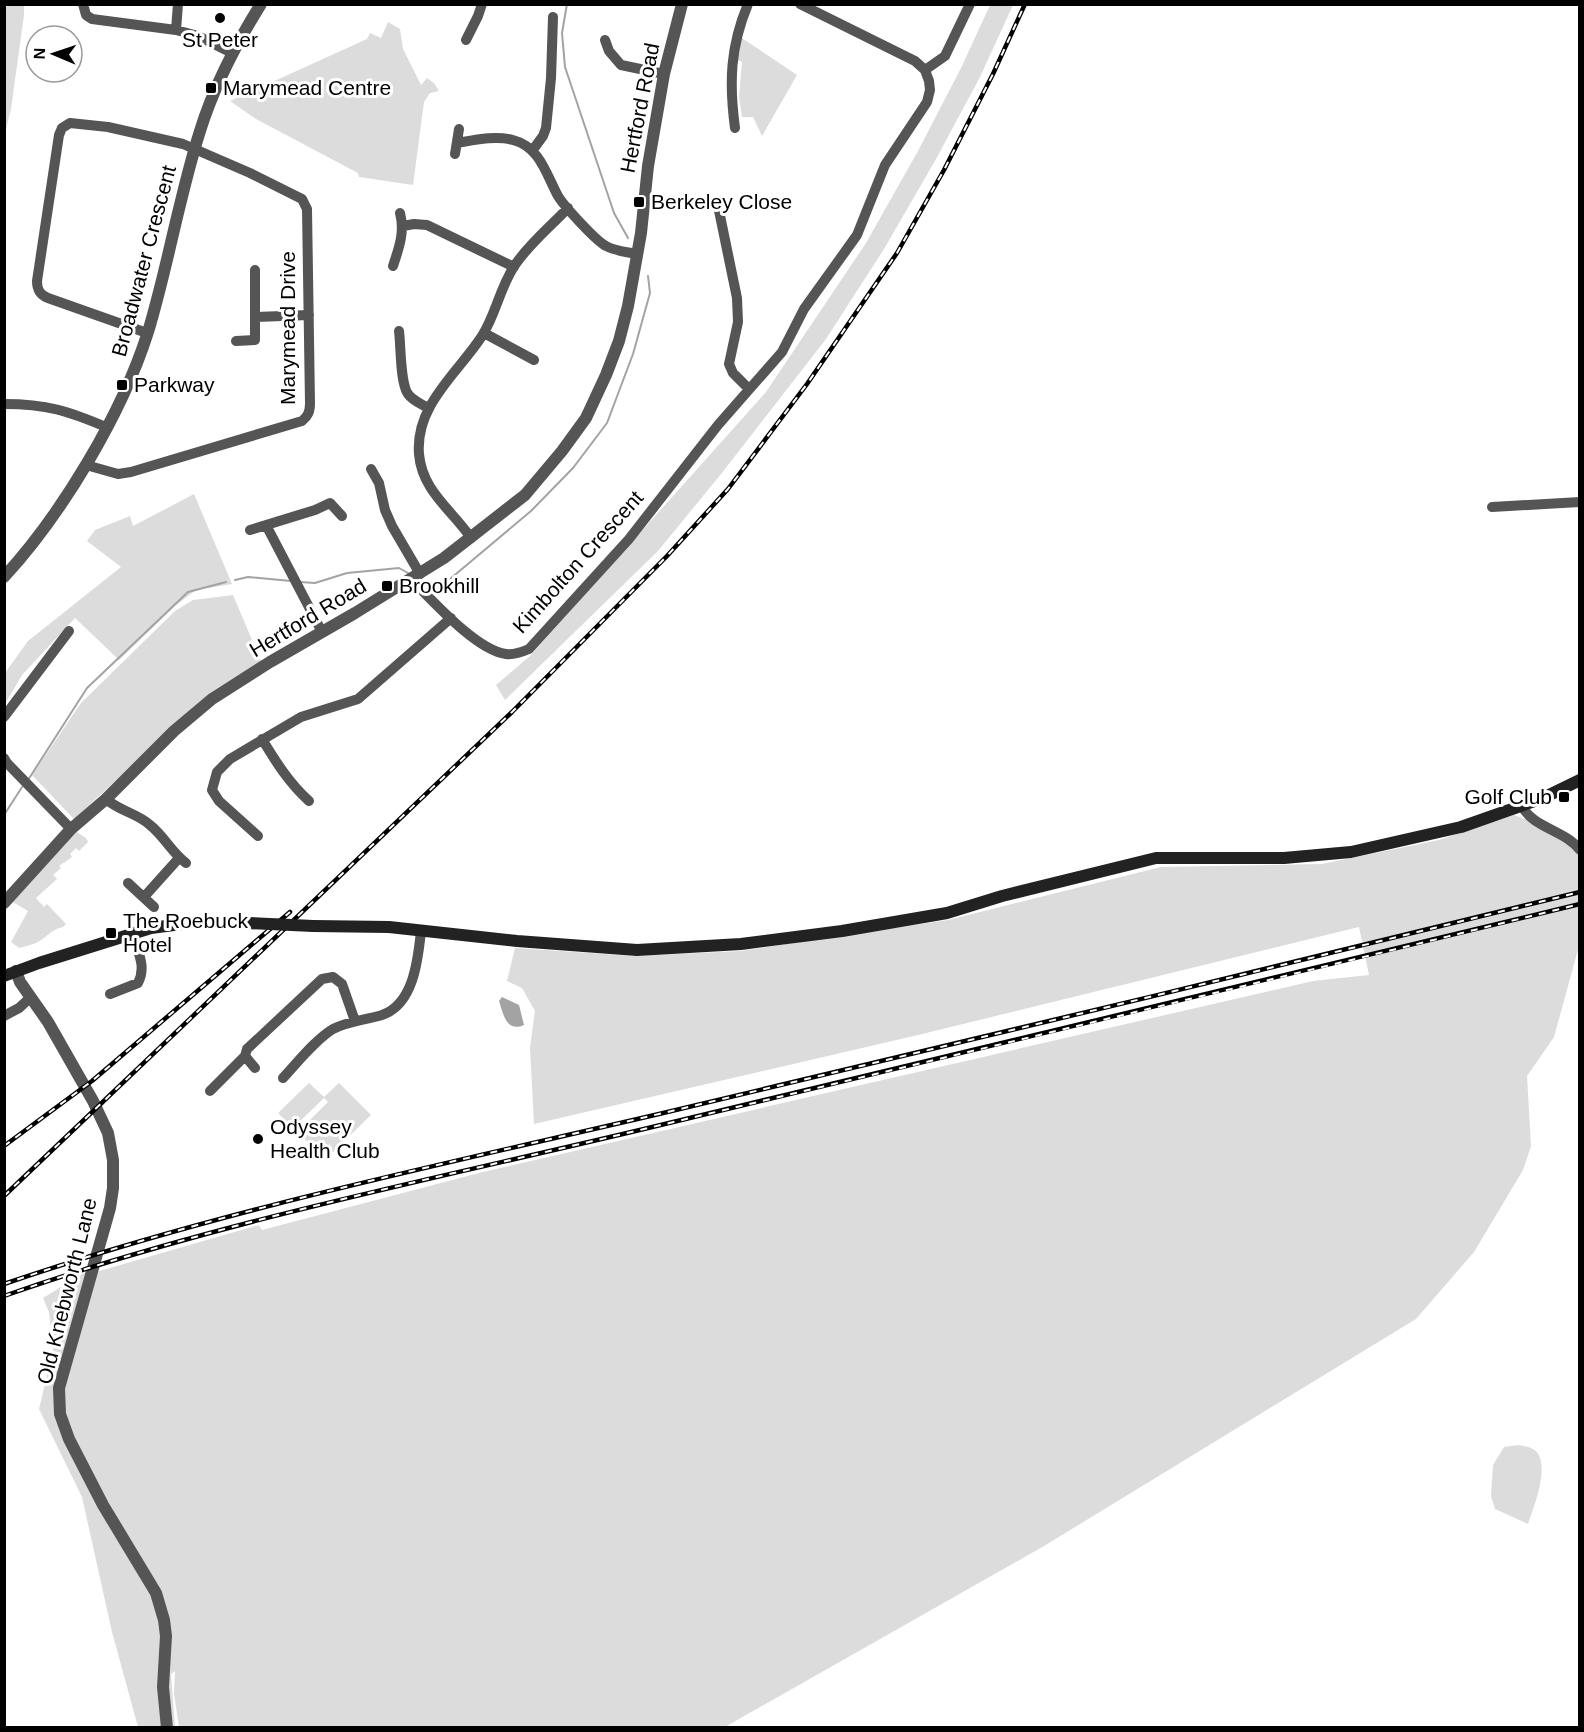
<svg xmlns="http://www.w3.org/2000/svg" width="1584" height="1732" viewBox="0 0 1584 1732" font-family="Helvetica,sans-serif">
	<style>
		.green { fill: #dcdcdc }
		.water { fill: #a3a3a3 }
		.lines { fill: none; stroke-linecap: round; stroke-linejoin: round }
		.stream { stroke: #a3a3a3; stroke-width: 2 }
		.minor { stroke: #555; stroke-width: 10 }
		.tertiary { stroke: #555; stroke-width: 12 }
		.secondary { stroke: #222; stroke-width: 12 }
		.rail-casing { stroke: #000; stroke-width: 4.5 }
		.rail { stroke: #fff; stroke-width: 2; stroke-dasharray: 7; stroke-linecap: butt }
		.secondary-bridge { stroke: #222; stroke-width: 12 }
		.poi-dot { fill: #000; stroke: #fff; stroke-width: 2 }
		.labels { text-anchor: middle; stroke-width: 6; stroke-linejoin: round; paint-order: stroke }
		.poi-label { font-size: 21px; fill: #000; stroke: #fff; text-anchor: start }
		.street-label { font-size: 21px; fill: #000; stroke: #fff }
	</style>
	<rect width="100%" height="100%" fill="#fff"/>
	<path class="green" d="M 5,4 L 24,5 L 24,15 L 11,109 L 5,133 Z
		M 990,5 L 1013,5 L 980,77 L 936,159 L 884,249 L 826,339 L 721,474 L 658,551 L 505,700 L 496,685 L 530,656 L 766,392 L 866,243 L 918,151 L 962,66 Z
		M 388,22 L 400,29 L 403,49 L 421,85 L 427,78 L 434,83 L 439,91 L 430,93 L 424,102 L 413,185 L 359,177 L 358,173 L 256,119 L 230,101 L 367,39 L 370,33 L 381,38 Z
		M 742,38 L 797,75 L 762,136 L 753,117 L 742,117 L 739,97 L 742,62 L 736,59 Z
		M 194,494 L 232,584 L 196,590 L 176,605 L 119,660 L 75,618 L 22,675 L 5,704 L 5,673 L 28,641 L 121,567 L 87,541 L 95,530 L 130,516 L 133,526 Z
		M 233,595 L 261,661 L 213,691 L 74,819 L 32,775 L 81,703 L 175,611 L 193,600 Z
		M 1514,815 L 1564,833 L 1579,842 L 1579,946 L 1554,1037 L 1527,1076 L 1531,1146 L 1523,1170 L 1474,1252 L 1416,1319 L 1044,1546 L 725,1727 L 179,1727 L 174,1694 L 175,1671 L 171,1674 L 175,1727 L 172,1727 L 167,1697 L 168,1621 L 105,1502 L 63,1413 L 63,1388 L 96,1272 L 259,1225 L 262,1230 L 479,1173 L 1313,981 L 1369,975 L 1359,927 L 918,1035 L 534,1124 L 530,1048 L 535,1011 L 522,988 L 507,981 L 515,948 L 635,956 L 741,951 L 948,920 L 1161,867 L 1322,864 L 1439,840 Z
		M 72,829 L 86,838 L 88,842 L 79,851 L 76,848 L 70,854 L 72,857 L 59,866 L 61,868 L 53,875 L 57,879 L 36,898 L 44,907 L 47,904 L 66,924 L 63,927 C 52,929 47,937 38,942 C 32,945 25,946 19,948 L 11,942 L 28,911 L 11,901 Z
		M 309,1083 L 324,1097 L 339,1083 L 371,1115 L 325,1160 L 298,1132 L 328,1102 L 324,1098 L 293,1128 L 278,1113 Z
		M 87,1271 L 55,1412 L 152,1595 L 159,1616 L 161,1635 L 163,1727 L 138,1727 L 112,1632 L 82,1497 L 39,1409 L 53,1350 L 49,1312 L 43,1298 Z
		M 1518,1445 C 1524,1446 1531,1447 1536,1451 C 1550,1466 1534,1507 1528,1524 L 1495,1509 L 1491,1496 L 1493,1465 L 1504,1447 Z"/>
	<path class="water" d="M 502,997 L 519,1005 L 524,1025 C 506,1033 503,1013 499,1001 Z"/>
	<g class="lines">
		<path class="stream" d="M 567,4 L 562,33 L 565,67 L 614,213 L 628,238
			M 235,580 L 248,577 L 291,581
			M 425,581 L 433,583 L 450,579 L 531,511 L 573,468 L 607,423 L 633,354 L 650,293 L 648,276
			M 300,582 L 315,583 L 347,573 L 399,568 L 408,573
			M 28,780 L 87,688 L 188,592 L 226,582
			M 4,815 L 24,784"/>
		<path class="minor" d="M 83,4 L 86,15 L 92,19 L 176,30 L 198,36 L 232,53
			M 176,30 L 178,4
			M 466,40 L 478,16 L 482,4
			M 605,40 L 609,51 L 621,65 L 664,74
			M 925,70 L 945,56 L 970,4
			M 735,128 C 729,83 730,47 748,4
			M 457,143 C 474,140 496,135 513,140 C 540,147 546,174 558,196 C 564,206 596,241 606,246 C 615,251 627,252 637,254
			M 532,151 L 543,136 L 546,128 L 551,78 L 553,17
			M 455,154 L 459,129
			M 717,201 L 737,298 L 738,322 L 729,364 L 733,373 L 749,389
			M 403,226 L 414,224 L 427,225 L 514,267
			M 393,266 C 399,248 405,232 400,213
			M 256,317 L 309,315
			M 399,331 C 401,346 400,383 408,394 C 413,401 422,404 428,408
			M 484,333 L 534,360
			M 236,341 L 255,340 L 255,270
			M 4,404 C 47,404 68,411 106,427
			M 86,465 L 118,474 L 131,472 L 302,421 C 308,416 310,412 310,403 L 307,209 L 302,199 L 250,173 L 183,144 L 108,127 L 70,123 L 62,128 L 59,135 L 37,281 C 37,290 40,295 48,298 L 147,333
			M 371,469 L 379,483 L 385,510 L 392,526 L 420,574
			M 1492,507 L 1580,502
			M 266,525 L 322,632
			M 250,530 L 315,510 L 330,503 L 342,516
			M 471,538 C 452,510 422,491 419,454 C 415,405 458,373 482,336 C 496,314 500,287 515,265 C 529,244 550,227 568,208
			M 411,579 C 432,600 476,650 506,654 C 513,655 522,652 529,649 L 629,539 L 718,425 L 782,352 L 804,309 L 857,235 L 885,165 L 927,102 L 930,90 L 929,81 L 925,70 L 915,61 L 800,4
			M 4,717 L 69,631
			M 262,739 C 276,762 289,783 309,801
			M 4,758 L 7,763 L 71,829
			M 106,799 C 119,811 137,813 150,825 C 164,836 172,853 186,863
			M 1522,806 C 1533,828 1565,830 1580,850
			M 258,836 L 219,801 L 212,790 L 217,772 L 230,759 L 301,717 L 358,699 L 451,618
			M 128,883 L 154,907
			M 144,897 L 179,858
			M 110,994 L 138,983 C 147,966 137,951 133,934
			M 4,1016 L 19,1008 L 31,997
			M 245,1056 L 255,1068
			M 283,1078 C 297,1063 316,1039 333,1029 C 349,1021 366,1020 382,1015 C 414,1004 418,959 421,931
			M 210,1091 L 245,1056 L 247,1049 L 322,979 L 333,977 L 342,984 L 355,1021"/>
		<path class="tertiary" d="M 4,577 C 62,514 122,414 148,332 C 168,266 179,197 200,131 C 214,86 236,44 261,4
			M 4,903 L 71,829 L 106,799 L 174,731 L 212,699 L 270,662 L 355,613 L 444,558 L 525,495 L 562,451 L 586,418 L 606,375 L 619,341 L 628,306 L 641,233 L 648,166 L 664,74 L 682,4
			M 16,971 L 20,982 L 48,1022 L 93,1101 L 108,1133 L 113,1160 L 113,1188 L 110,1208 L 59,1388 L 60,1414 L 69,1439 L 103,1505 L 156,1593 L 164,1620 L 166,1636 L 163,1687 L 167,1728"/>
		<path class="secondary" d="M 313,926 L 389,927 L 517,941 L 637,950 L 741,944 L 842,931 L 947,913 L 1002,896 L 1156,858 L 1284,858 L 1351,852 L 1461,827 L 1543,798 L 1580,780
			M 4,976 L 39,963 L 151,928 L 189,923 L 248,923"/>
		<g class="rail-casing">
			<path id="rail" d="M 4,1146 L 92,1081 L 290,912
				M 4,1196 L 512,712 L 667,556 L 728,489 L 807,384 L 897,253 L 944,170 L 993,74 L 1025,4
				M 4,1284 C 218,1211 440,1165 659,1114 C 967,1041 1273,968 1580,892
				M 4,1296 C 212,1223 430,1180 644,1129 C 956,1055 1268,981 1580,904"/>
		</g>
		<use href="#rail" class="rail"/>
		<path class="secondary-bridge" d="M 248,923 L 313,926"/>
	</g>
	<g class="poi-dot">
		<circle cx="220" cy="18" r="6"/>
		<rect x="205" y="82" width="12" height="12" rx="3"/>
		<rect x="633" y="196" width="12" height="12" rx="3"/>
		<rect x="116" y="379" width="12" height="12" rx="3"/>
		<rect x="381" y="580" width="12" height="12" rx="3"/>
		<rect x="1558" y="791" width="12" height="12" rx="3"/>
		<rect x="105" y="927" width="12" height="12" rx="3"/>
		<circle cx="258" cy="1139" r="6"/>
	</g>
	<g class="labels">
		<g class="poi-label">
			<text x="220" y="47" text-anchor="middle">St Peter</text>
			<text x="223" y="95">Marymead Centre</text>
			<text x="651" y="209">Berkeley Close</text>
			<text x="134" y="392">Parkway</text>
			<text x="399" y="593">Brookhill</text>
			<text x="1552" y="804" text-anchor="end">Golf Club</text>
			<text x="123" y="928">The Roebuck<tspan x="123" dy="24">Hotel</tspan></text>
			<text x="270" y="1134">Odyssey<tspan x="270" dy="24">Health Club</tspan></text>
		</g>
		<g class="street-label">
			<text transform="translate(640 108) rotate(-79)" y="7">Hertford Road</text>
			<text transform="translate(144 261) rotate(-75)" y="7">Broadwater Crescent</text>
			<text transform="translate(288 328) rotate(-90)" y="7">Marymead Drive</text>
			<text transform="translate(578 562) rotate(-48)" y="7">Kimbolton Crescent</text>
			<text transform="translate(308 618) rotate(-31)" y="7">Hertford Road</text>
			<text transform="translate(67 1291) rotate(-76)" y="7">Old Knebworth Lane</text>
		</g>
	</g>
	<rect width="1584" height="1732" fill="none" stroke="#000000" stroke-width="12"/>
	<g transform="translate(54 54) rotate(272)"><circle r="28" fill="#ffffff" stroke="#999999" stroke-width="1.5"/>
	<path d="M0-4.5L10 22L0 15L-10 22Z" fill="#000000"/>
	<text y="-9" font-size="16" font-weight="bold" text-anchor="middle" fill="#000000">N</text>
	</g>
</svg>
